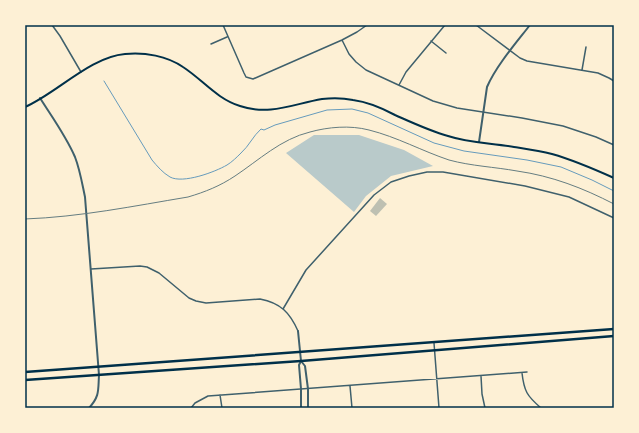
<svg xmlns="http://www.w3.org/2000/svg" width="639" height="433" viewBox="0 0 639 433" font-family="Overpass,sans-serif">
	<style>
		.green { fill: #b9caca }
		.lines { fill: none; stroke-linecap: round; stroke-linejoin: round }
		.stream { stroke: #669bbc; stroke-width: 1 }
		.building { fill: #bec0b2 }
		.minor { stroke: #3f606c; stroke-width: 1.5 }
		.tertiary { stroke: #3f606c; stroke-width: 2 }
		.secondary { stroke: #003049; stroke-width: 2 }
		.primary { stroke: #003049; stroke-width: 2.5 }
		.rail { stroke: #657d81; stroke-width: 1 }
		.neatline { fill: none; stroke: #003049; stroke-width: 1.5 }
	</style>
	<rect width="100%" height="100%" fill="#fdf0d5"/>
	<path class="green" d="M 314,135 L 359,135 L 404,150 L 433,166 L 391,176 L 366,196 L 354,212 L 286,153 Z"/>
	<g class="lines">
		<path class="stream" d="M 104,81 L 152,160 C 157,166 163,173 170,177 C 183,184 215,172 227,165 C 232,162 237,157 241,153 C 249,146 253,136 261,129 L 264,130 L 275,125 L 327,110 L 352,109 L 368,113 L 434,143 L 464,151 L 527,160 L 561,167 L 592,180 L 614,191"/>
	</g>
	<path class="building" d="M 380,198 L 387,204 L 376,216 L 370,211 Z"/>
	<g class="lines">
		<path class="minor" d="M 52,25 L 60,36 L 81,72
			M 223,25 L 244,73 L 246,77 L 253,79 L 342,40 L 357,32 L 367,25
			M 476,25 L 520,58 L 527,61 L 598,73 L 609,78 L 614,81
			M 342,40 L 349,54 L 356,62 L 366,70 L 433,101 L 457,108 L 522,118 L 563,126 L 596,137 L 614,145
			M 431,41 L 446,53
			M 211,44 L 227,37
			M 582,70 L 586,47
			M 399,85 L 406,72 L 445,25
			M 91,269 L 140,266 L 147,267 L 159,273 L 189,298 L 196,301 L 206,303 L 260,299 C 281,303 290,313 298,331
			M 283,309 L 306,270 L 374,195 L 391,182 L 409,176 L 427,172 L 443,172 L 525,186 L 569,197 L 614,218
			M 434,343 L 439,408
			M 522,373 C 524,391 527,396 541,408
			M 481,376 L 482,394 L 485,408
			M 350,386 L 352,408
			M 220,395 L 222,408
			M 191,408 L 195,403 L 208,396 L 527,372"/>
		<path class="tertiary" d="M 40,98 C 52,117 66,136 75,157 C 80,170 82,183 85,197 L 99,375 C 98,390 100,396 89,408
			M 479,142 L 487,87 C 496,66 516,43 530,25
			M 298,331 L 301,361 L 299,365 L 301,389 L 301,408
			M 301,361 L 305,366 L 308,389 L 308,408"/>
		<path class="secondary" d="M 25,107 C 57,93 90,57 125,54 C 145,52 167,56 183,67 C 203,80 217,99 240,106 C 270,116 293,104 322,99 C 332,98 343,98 353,100 C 368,102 382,108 395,115 C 413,123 430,131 448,136 C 469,143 492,143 514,147 C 526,149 539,151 552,154 C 573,160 594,169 614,178"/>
		<path class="primary" d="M 25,372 L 614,329
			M 25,380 L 301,361 L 614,336"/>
		<path class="rail" d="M 25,219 C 80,217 134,206 188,197 C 205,192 220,186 235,176 C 259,160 281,139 310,132 C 328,127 350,125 369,130 C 397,137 422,151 449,160 C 471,166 495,167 517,171 C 552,176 583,188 614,204"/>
	</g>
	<rect width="639" height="433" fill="none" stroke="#fdf0d5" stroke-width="52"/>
	<rect x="26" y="26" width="587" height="381" class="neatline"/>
</svg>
